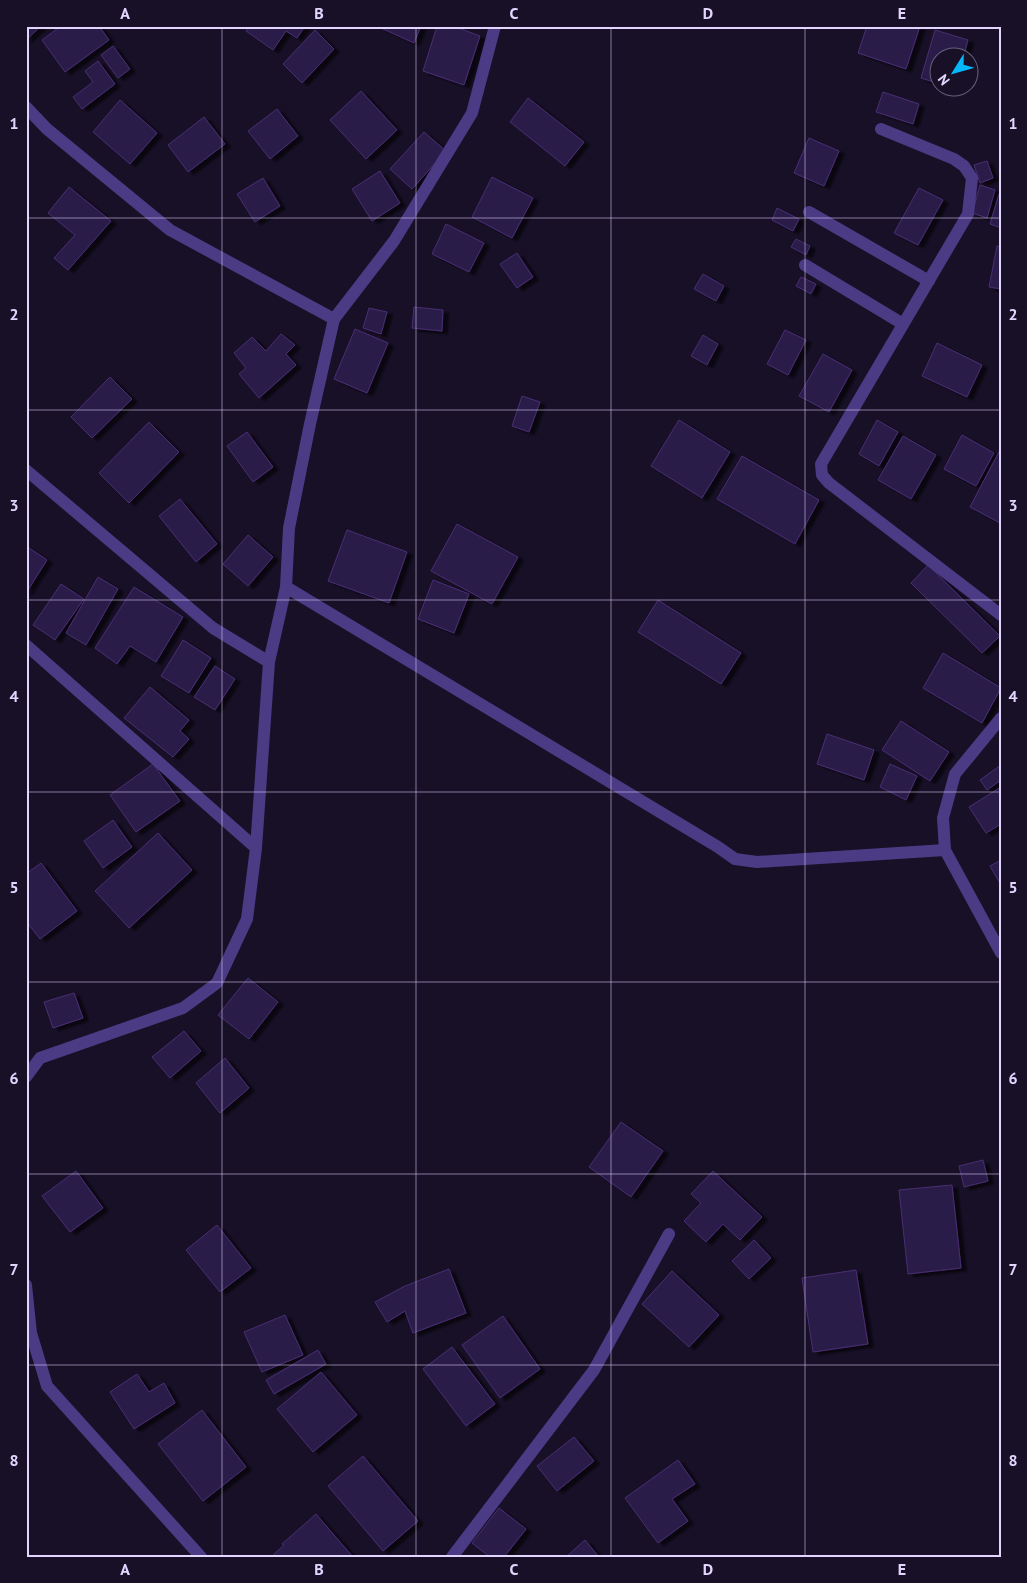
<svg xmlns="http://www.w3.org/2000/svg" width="1027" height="1583" viewBox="0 0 1027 1583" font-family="'PT Sans',sans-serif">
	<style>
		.building { fill: #2c1c48; stroke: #482e73; filter: url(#shadow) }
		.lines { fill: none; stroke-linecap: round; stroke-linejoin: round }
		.service { stroke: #4b3b85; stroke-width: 12 }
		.minor { stroke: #4b3b85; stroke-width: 12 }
		.tertiary { stroke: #4b3b85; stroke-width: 12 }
		.grid { fill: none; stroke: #e2d6ff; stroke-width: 1; stroke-opacity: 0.55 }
		.neatline { fill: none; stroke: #e2d6ff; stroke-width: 2 }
		.grid-label { font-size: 16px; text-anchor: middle; font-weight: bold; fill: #e2d6ff }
	</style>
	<defs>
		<filter id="shadow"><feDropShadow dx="5.5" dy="3" stdDeviation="1" flood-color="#0009"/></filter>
	</defs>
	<rect width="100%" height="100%" fill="#181027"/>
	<path class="building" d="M 26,26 L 41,26 L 26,40 Z
		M 61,26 L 99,26 L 109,40 L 65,72 L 42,40 Z
		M 249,26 L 305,26 L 297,38 L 286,31 L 273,50 L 246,31 Z
		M 381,26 L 421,26 L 414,43 L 381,28 Z
		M 437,26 L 453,26 L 480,36 L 464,85 L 423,71 Z
		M 867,26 L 920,26 L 906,69 L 858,53 Z
		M 315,30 L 334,49 L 302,83 L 283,64 Z
		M 935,30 L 968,40 L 963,58 L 940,58 L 940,84 L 921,78 Z
		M 113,46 L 130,69 L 118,78 L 101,55 Z
		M 98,61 L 115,84 L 82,109 L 73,97 L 93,82 L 85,71 Z
		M 361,91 L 397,130 L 366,159 L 330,120 Z
		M 883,92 L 919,104 L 913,124 L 876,112 Z
		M 528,98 L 584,142 L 565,166 L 510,122 Z
		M 120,100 L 157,133 L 130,164 L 93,132 Z
		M 277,109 L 298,136 L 270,159 L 248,131 Z
		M 204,117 L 225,144 L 188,172 L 168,145 Z
		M 424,132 L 446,151 L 412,189 L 390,169 Z
		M 809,138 L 839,151 L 824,186 L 794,173 Z
		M 987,161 L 993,178 L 980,183 L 974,165 Z
		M 380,171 L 400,203 L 372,221 L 352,189 Z
		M 492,177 L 533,198 L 512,238 L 472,217 Z
		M 263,178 L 280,206 L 255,222 L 237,194 Z
		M 980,185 L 995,190 L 987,218 L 972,213 Z
		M 69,187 L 111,221 L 68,270 L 54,258 L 75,235 L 48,213 Z
		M 919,188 L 943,200 L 918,245 L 894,233 Z
		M 999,194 L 1001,195 L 1001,228 L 990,224 Z
		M 777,208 L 799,219 L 793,231 L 772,220 Z
		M 446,224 L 484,243 L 469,272 L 432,254 Z
		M 796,239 L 810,246 L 806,255 L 791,247 Z
		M 997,246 L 1001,247 L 1001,289 L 989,287 Z
		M 517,253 L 533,277 L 517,288 L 500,264 Z
		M 703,274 L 724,286 L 716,301 L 694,289 Z
		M 801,277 L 816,284 L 811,294 L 796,286 Z
		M 414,307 L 443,310 L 442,331 L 412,328 Z
		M 369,308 L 387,312 L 381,334 L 363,328 Z
		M 355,329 L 388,343 L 367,393 L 334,379 Z
		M 785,330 L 806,340 L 788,375 L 767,364 Z
		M 281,334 L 295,345 L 286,354 L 296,365 L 259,398 L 239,374 L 246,368 L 234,353 L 252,337 L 266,351 Z
		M 703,335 L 718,344 L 707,365 L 691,356 Z
		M 937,343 L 982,365 L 967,397 L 922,376 Z
		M 823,354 L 852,370 L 829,412 L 799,396 Z
		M 110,377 L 132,399 L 92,438 L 71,417 Z
		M 522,396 L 540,402 L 529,432 L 512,426 Z
		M 679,420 L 730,452 L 702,498 L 651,466 Z
		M 877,420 L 898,432 L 879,466 L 859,454 Z
		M 149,422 L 179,452 L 129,503 L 99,473 Z
		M 247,432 L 273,467 L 253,482 L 227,446 Z
		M 962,435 L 994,453 L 976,486 L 944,469 Z
		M 903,436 L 936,455 L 911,499 L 878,480 Z
		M 1001,448 L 1001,521 L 1000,523 L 970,507 Z
		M 742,456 L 819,500 L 795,544 L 717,499 Z
		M 180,499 L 217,544 L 196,562 L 159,516 Z
		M 457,524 L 518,557 L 492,604 L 431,571 Z
		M 347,530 L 407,552 L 389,603 L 328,581 Z
		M 248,535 L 273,557 L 248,586 L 223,564 Z
		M 26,546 L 47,560 L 26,593 Z
		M 928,565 L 1000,636 L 982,653 L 911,583 Z
		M 98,577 L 118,589 L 86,645 L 66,633 Z
		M 433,580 L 469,594 L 454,633 L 418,619 Z
		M 61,584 L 84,599 L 55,640 L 33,625 Z
		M 134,587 L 183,617 L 156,662 L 130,646 L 117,664 L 95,648 Z
		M 658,600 L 741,653 L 721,684 L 638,632 Z
		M 183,640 L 211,658 L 189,693 L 161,676 Z
		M 943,653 L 1001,688 L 982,723 L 923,688 Z
		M 215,666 L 235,679 L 215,710 L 194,697 Z
		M 150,687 L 189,720 L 180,731 L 189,739 L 173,757 L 124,718 Z
		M 901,721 L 949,752 L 930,781 L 882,750 Z
		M 827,734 L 874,750 L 864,780 L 817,764 Z
		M 153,764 L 180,801 L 136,832 L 110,795 Z
		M 890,764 L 917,776 L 906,800 L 880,787 Z
		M 1001,765 L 1001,780 L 987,790 L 980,780 Z
		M 1001,787 L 1001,824 L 986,833 L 969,807 Z
		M 113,820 L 132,847 L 103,868 L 84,841 Z
		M 158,833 L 192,870 L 129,928 L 95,891 Z
		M 1001,860 L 1001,885 L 990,866 Z
		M 41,863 L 77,911 L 40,939 L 26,921 L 26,874 Z
		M 248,978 L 278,1002 L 249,1039 L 218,1015 Z
		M 74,993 L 83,1018 L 53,1028 L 44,1002 Z
		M 184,1031 L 201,1051 L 170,1078 L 152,1057 Z
		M 225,1058 L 249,1088 L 220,1113 L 196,1083 Z
		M 621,1122 L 663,1151 L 631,1197 L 589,1167 Z
		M 983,1160 L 988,1181 L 964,1187 L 959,1166 Z
		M 76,1171 L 103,1208 L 70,1232 L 42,1196 Z
		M 713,1171 L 762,1217 L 740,1240 L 723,1224 L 706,1242 L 684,1221 L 701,1203 L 691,1194 Z
		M 952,1185 L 961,1268 L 908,1274 L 899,1190 Z
		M 217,1225 L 251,1268 L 220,1292 L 186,1250 Z
		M 754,1240 L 771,1258 L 749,1279 L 732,1261 Z
		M 449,1269 L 466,1313 L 413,1333 L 405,1311 L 387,1322 L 375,1302 L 405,1286 Z
		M 856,1270 L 868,1344 L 813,1352 L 802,1278 Z
		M 672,1271 L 719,1315 L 689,1347 L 642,1304 Z
		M 285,1315 L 303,1355 L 262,1372 L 244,1332 Z
		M 503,1316 L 540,1369 L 500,1398 L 462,1345 Z
		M 452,1347 L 495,1404 L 466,1426 L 423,1369 Z
		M 318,1350 L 326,1364 L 274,1394 L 266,1380 Z
		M 321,1372 L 357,1415 L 313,1452 L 277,1409 Z
		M 137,1374 L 149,1392 L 164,1383 L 175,1403 L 134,1429 L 110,1392 Z
		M 202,1410 L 246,1467 L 203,1501 L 158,1444 Z
		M 574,1437 L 594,1461 L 557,1491 L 537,1466 Z
		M 363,1456 L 418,1521 L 383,1551 L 328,1486 Z
		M 678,1460 L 695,1484 L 672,1499 L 688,1521 L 658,1543 L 625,1498 Z
		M 499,1508 L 526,1529 L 504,1557 L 490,1557 L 472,1543 Z
		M 316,1514 L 353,1557 L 271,1557 L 284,1545 L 282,1544 Z
		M 585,1540 L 599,1557 L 566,1557 Z"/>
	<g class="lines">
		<path class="service" d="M 809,212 L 929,281
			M 805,265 L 903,324"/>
		<path class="minor" d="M 26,107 L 47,129 L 170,230 L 334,319
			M 881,129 L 954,159 L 964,166 L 972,178 L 968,214 L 821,464 L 822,475 L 829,483 L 1001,615
			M 26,470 L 213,628 L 269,662
			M 286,587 L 718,847 L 735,859 L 757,862 L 945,850
			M 26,645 L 256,848
			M 26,1077 L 40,1058 L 183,1008 L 217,983 L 247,919 L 256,848 L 269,662 L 286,587 L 289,528 L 310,424 L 334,319 L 394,241 L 472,113 L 495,26
			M 26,1285 L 31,1333 L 47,1386 L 201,1557
			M 452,1557 L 594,1370 L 669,1234"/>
		<path class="tertiary" d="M 1001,718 L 955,774 L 943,818 L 945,850 L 1001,953"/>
	</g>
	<path class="grid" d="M 222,26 L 222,1557M 416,26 L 416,1557M 611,26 L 611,1557M 805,26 L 805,1557M 26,218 L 1001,218M 26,410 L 1001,410M 26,600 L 1001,600M 26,792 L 1001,792M 26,982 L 1001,982M 26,1174 L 1001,1174M 26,1365 L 1001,1365"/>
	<rect width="1027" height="1583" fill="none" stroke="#181027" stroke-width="55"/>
	<g transform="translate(954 72) rotate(233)"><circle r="24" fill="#181027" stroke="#695f7d"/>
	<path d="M0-4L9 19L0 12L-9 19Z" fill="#05b8fc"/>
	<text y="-8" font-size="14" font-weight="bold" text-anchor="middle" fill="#e2d6ff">N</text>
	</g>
	<rect x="28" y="28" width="972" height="1528" class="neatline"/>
	<g class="grid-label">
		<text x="125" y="19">A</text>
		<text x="319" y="19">B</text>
		<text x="514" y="19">C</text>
		<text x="708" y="19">D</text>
		<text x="902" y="19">E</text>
		<text x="14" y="129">1</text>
		<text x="1013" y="129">1</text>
		<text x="14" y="320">2</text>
		<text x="1013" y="320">2</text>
		<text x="14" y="511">3</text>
		<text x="1013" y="511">3</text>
		<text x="14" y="702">4</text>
		<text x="1013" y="702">4</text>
		<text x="14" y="893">5</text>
		<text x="1013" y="893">5</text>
		<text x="14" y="1084">6</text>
		<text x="1013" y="1084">6</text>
		<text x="14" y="1275">7</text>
		<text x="1013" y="1275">7</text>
		<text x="14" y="1466">8</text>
		<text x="1013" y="1466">8</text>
		<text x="125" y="1575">A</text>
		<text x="319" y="1575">B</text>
		<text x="514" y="1575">C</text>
		<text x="708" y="1575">D</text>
		<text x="902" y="1575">E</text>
	</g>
</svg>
